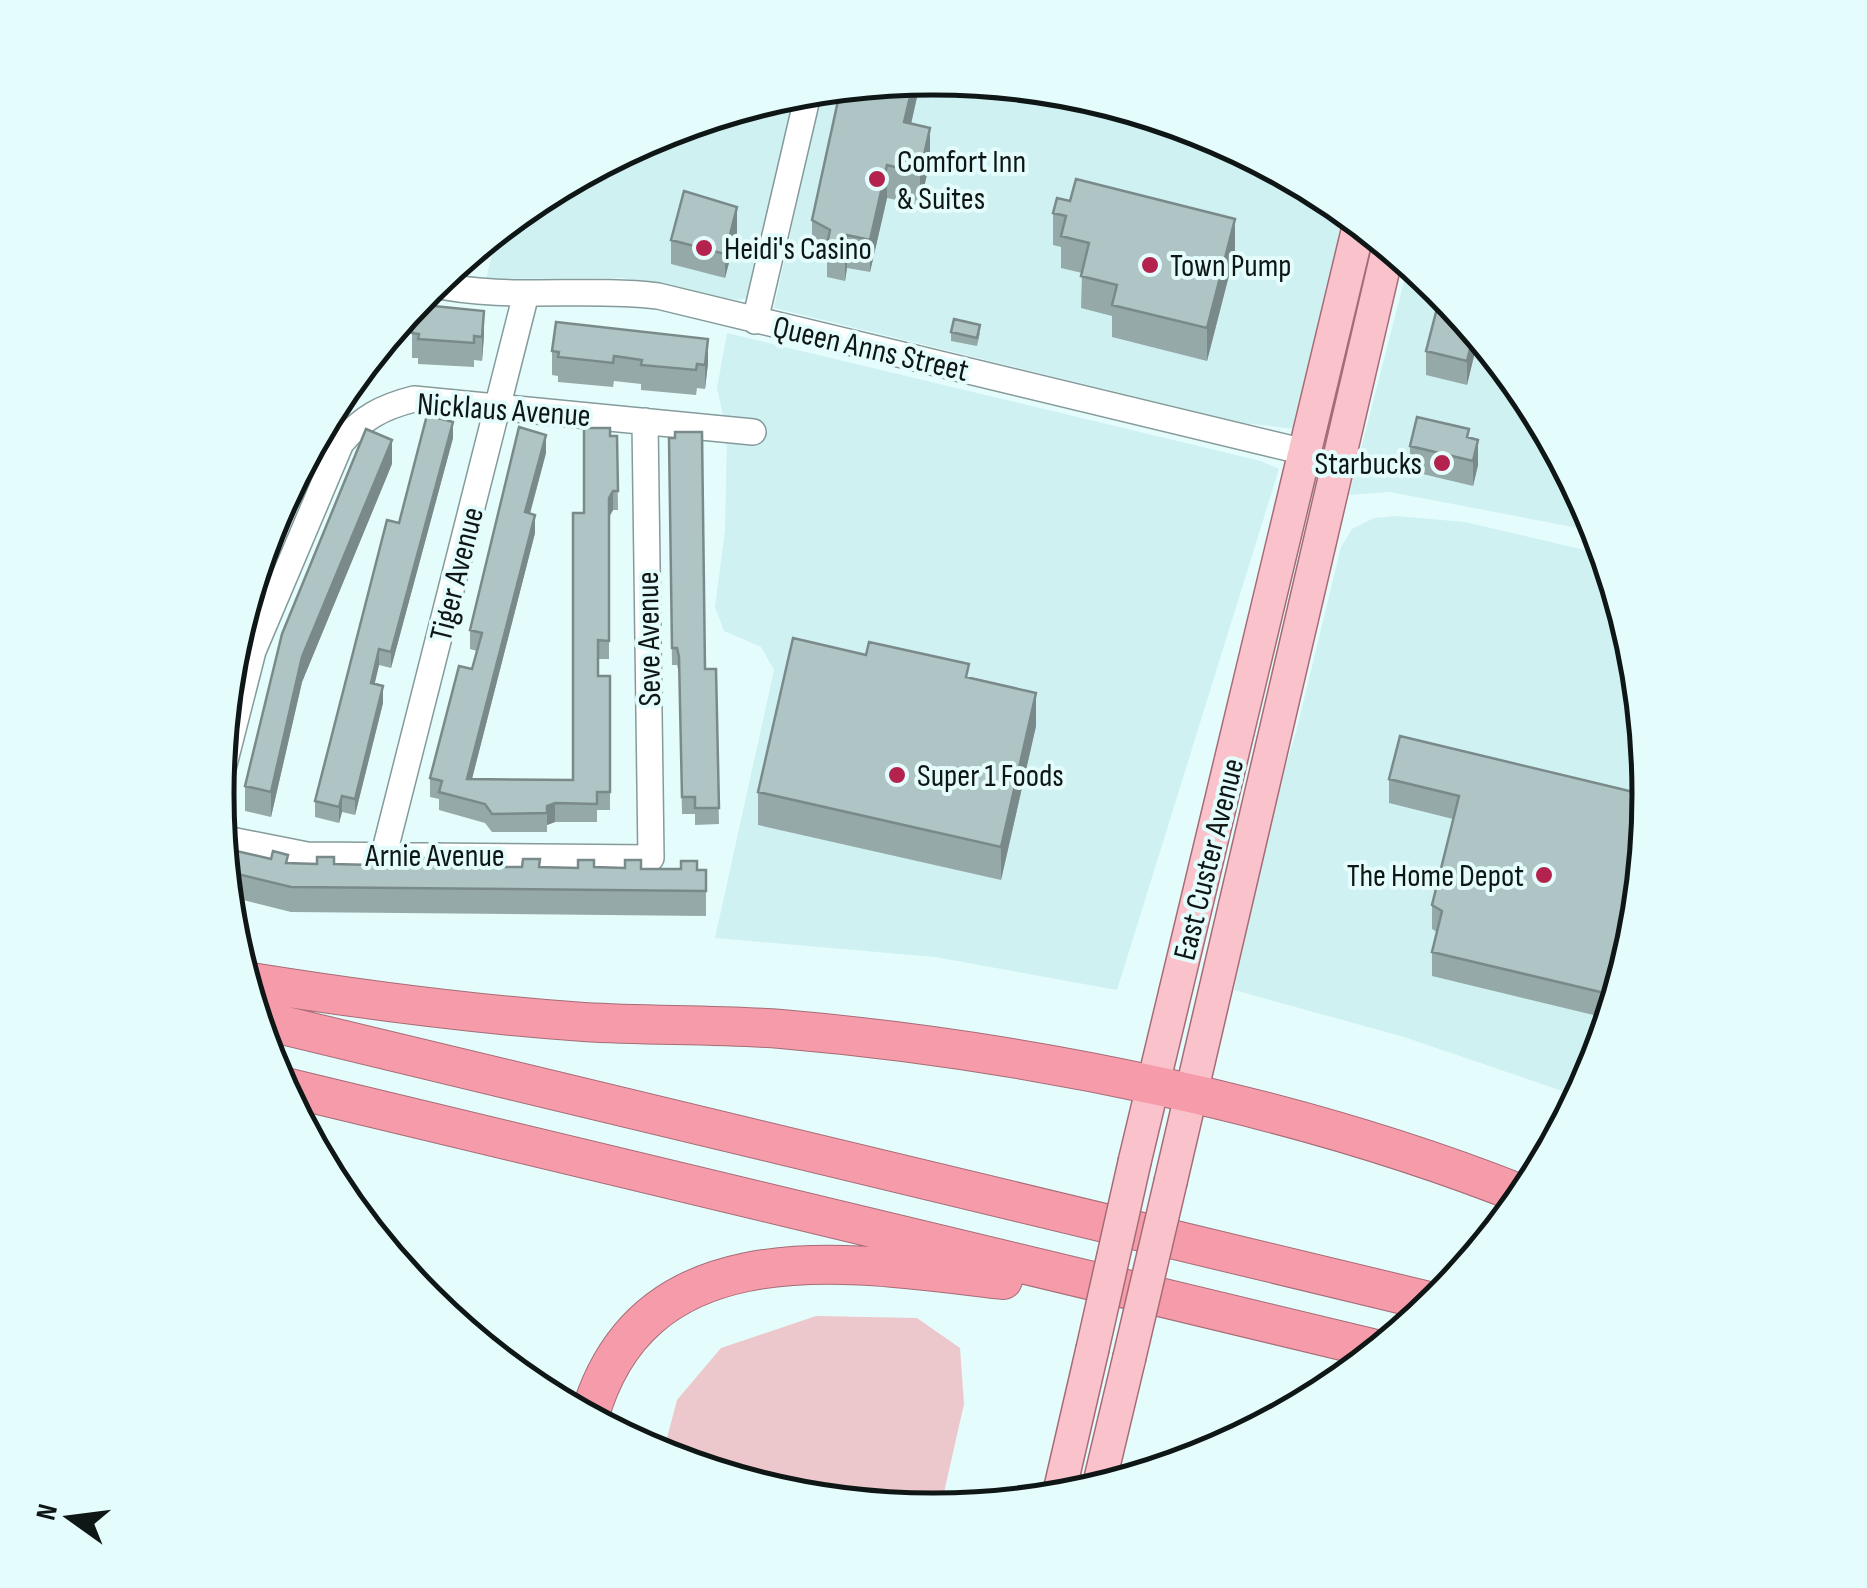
<svg xmlns="http://www.w3.org/2000/svg" width="1867" height="1588" viewBox="0 0 1867 1588" font-family="'Sofia Sans Condensed',sans-serif">
	<style>
		.built { fill: #d0f1f2 }
		.green { fill: #ecc7cb }
		.lines { fill: none; stroke-linecap: round; stroke-linejoin: round }
		.minor-casing { stroke: #859a9a; stroke-width: 28 }
		.major-casing { stroke: #a56c76; stroke-width: 35 }
		.highway-casing { stroke: #a56c76; stroke-width: 40 }
		.minor { stroke: #fff; stroke-width: 25 }
		.major { stroke: #fac3cb; stroke-width: 32 }
		.highway { stroke: #f69ba9; stroke-width: 38 }
		.major-bridge-casing { stroke: #a56c76; stroke-width: 35; stroke-linecap: butt }
		.major-bridge { stroke: #fac3cb; stroke-width: 32 }
		.wall { fill: #96a9a9 }
		.shaded-wall { fill: #7a8a8a }
		.building { fill: #afc5c5; stroke: #7a8a8a; stroke-width: 2.5 }
		.poi-dot { fill: #b4234e; stroke: #e5fcfc; stroke-width: 4 }
		.labels { text-anchor: middle; stroke-width: 8; stroke-linejoin: round; paint-order: stroke }
		.poi-label { font-size: 32px; fill: #0e1616; stroke: #e5fcfc; text-anchor: start }
		.street-label { font-size: 32px; fill: #0e1616; stroke: #e5fcfc }
		.rim { fill: none; stroke: #0e1616; stroke-width: 5 }
	</style>
	<rect width="100%" height="100%" fill="#e5fcfc"/>
	<path class="built" d="M 934,78 L 1074,91 L 1208,132 L 1332,199 L 1348,212 L 1294,429 L 1244,423 L 774,308 L 822,88 Z
		M 798,91 L 746,298 L 738,300 L 623,278 L 486,279 L 498,229 L 536,198 L 660,132 Z
		M 1409,262 L 1441,288 L 1530,396 L 1599,532 L 1390,492 L 1349,495 Z
		M 727,333 L 1261,461 L 1279,469 L 1117,990 L 935,957 L 715,938 L 774,670 L 761,647 L 724,631 L 715,607 L 725,530 L 727,434 L 717,388 Z
		M 1396,516 L 1465,522 L 1606,555 L 1636,655 L 1650,795 L 1636,934 L 1595,1069 L 1580,1097 L 1404,1037 L 1234,990 L 1263,840 L 1296,732 L 1341,547 L 1352,529 L 1374,518 Z"/>
	<path class="green" d="M 816,1316 L 917,1318 L 960,1348 L 964,1404 L 940,1510 L 793,1497 L 662,1457 L 677,1400 L 721,1348 Z"/>
	<g class="lines">
		<g class="minor-casing">
			<path id="minor" d="M 431,284 C 506,301 583,287 658,296 L 1305,452
				M 755,321 L 809,90
				M 217,792 L 253,651 L 341,443 C 362,418 382,407 414,399 L 753,432
				M 221,838 L 307,855 L 651,858 L 645,421
				M 384,854 L 526,294"/>
		</g>
		<g class="major-casing">
			<path id="major" d="M 1135,1160 L 1360,221
				M 1171,1180 L 1389,245
				M 1098,1489 L 1129,1359
				M 1058,1498 L 1092,1351"/>
		</g>
		<g class="highway-casing">
			<path id="highway" d="M 245,981 C 357,999 470,1014 584,1022 C 649,1026 715,1024 781,1029 C 1025,1050 1298,1105 1526,1196
				M 257,1019 L 1437,1303
				M 281,1086 L 1380,1350
				M 589,1418 C 643,1225 849,1262 1003,1280"/>
		</g>
		<use href="#minor" class="minor"/>
		<use href="#major" class="major"/>
		<use href="#highway" class="highway"/>
		<g class="major-bridge-casing">
			<path id="major-bridge" d="M 1092,1351 L 1135,1160
				M 1129,1359 L 1171,1180"/>
		</g>
		<use href="#major-bridge" class="major-bridge"/>
	</g>
	<path class="wall" d="M 921,79 L 911,124 L 930,161 L 920,205 L 887,198 L 870,272 L 847,268 L 845,281 L 827,277 L 827,261 L 812,252 L 812,220 Z
		M 1053,213 L 1235,252 L 1207,361 L 1112,337 L 1112,316 L 1081,308 L 1082,273 L 1061,268 L 1061,247 L 1053,245 Z
		M 737,232 L 725,278 L 671,264 L 671,240 Z
		M 951,332 L 980,333 L 977,346 L 951,341 Z
		M 412,333 L 484,335 L 482,361 L 474,360 L 474,367 L 418,364 L 418,358 L 412,358 Z
		M 1479,335 L 1467,385 L 1426,375 L 1426,351 Z
		M 552,351 L 708,363 L 705,389 L 697,388 L 696,395 L 641,390 L 641,384 L 614,381 L 613,387 L 558,382 L 558,376 L 552,375 Z
		M 610,436 L 617,436 L 618,510 L 613,510 L 609,517 L 609,659 L 598,659 L 598,676 L 610,676 L 610,810 L 597,810 L 597,822 L 555,822 L 547,825 L 547,832 L 492,832 L 485,823 L 439,810 L 439,799 L 430,797 L 430,778 L 472,669 L 477,651 L 470,649 L 470,630 L 546,453 L 530,514 L 535,533 L 472,779 L 573,780 L 584,513 Z
		M 453,438 L 391,668 L 379,665 L 374,684 L 383,703 L 355,815 L 342,812 L 339,823 L 315,817 L 315,801 L 399,523 Z
		M 669,438 L 705,669 L 716,669 L 719,824 L 695,825 L 695,814 L 682,814 L 679,673 L 677,665 L 672,665 Z
		M 1469,438 L 1478,465 L 1473,486 L 1410,471 L 1410,446 Z
		M 392,464 L 302,682 L 271,817 L 245,811 L 245,786 Z
		M 1584,499 L 1593,515 L 1584,513 Z
		M 969,678 L 1036,726 L 1001,880 L 758,825 L 758,792 Z
		M 1400,736 L 1636,934 L 1610,1019 L 1432,976 L 1432,952 L 1437,932 L 1432,929 L 1432,905 L 1453,819 L 1389,803 L 1389,779 Z
		M 221,838 L 234,851 L 288,863 L 706,870 L 706,916 L 291,912 L 227,896 Z"/>
	<path class="shaded-wall" d="M 921,79 L 904,155 L 904,122 L 914,80 Z
		M 930,128 L 930,161 L 920,205 L 920,173 Z
		M 887,165 L 887,198 L 870,272 L 870,240 Z
		M 737,207 L 737,232 L 725,278 L 725,254 Z
		M 1235,219 L 1235,252 L 1207,361 L 1207,328 Z
		M 847,235 L 847,268 L 845,281 L 845,248 Z
		M 484,311 L 484,335 L 482,361 L 482,337 Z
		M 1475,329 L 1479,335 L 1467,385 L 1467,361 Z
		M 708,339 L 708,363 L 705,389 L 705,365 Z
		M 453,422 L 453,438 L 391,668 L 391,652 Z
		M 546,435 L 546,453 L 525,531 L 525,512 Z
		M 392,440 L 392,464 L 302,682 L 271,817 L 271,792 L 302,657 Z
		M 1478,440 L 1478,465 L 1473,486 L 1473,461 Z
		M 613,491 L 613,510 L 609,517 L 609,659 L 609,498 Z
		M 535,515 L 535,533 L 467,798 L 467,779 Z
		M 379,649 L 379,665 L 371,700 L 371,683 Z
		M 383,686 L 383,703 L 355,815 L 355,799 Z
		M 1036,693 L 1036,726 L 1001,880 L 1001,847 Z
		M 342,796 L 342,812 L 339,823 L 339,807 Z
		M 555,803 L 555,822 L 547,825 L 547,806 Z"/>
	<path class="building" d="M 914,80 L 904,122 L 930,128 L 920,173 L 887,165 L 870,240 L 847,235 L 845,248 L 827,244 L 830,230 L 812,220 L 841,87 Z
		M 1076,179 L 1235,219 L 1207,328 L 1112,305 L 1117,285 L 1081,276 L 1089,243 L 1061,236 L 1066,216 L 1053,213 L 1057,198 L 1070,201 Z
		M 684,191 L 737,207 L 725,254 L 671,240 Z
		M 1442,289 L 1475,329 L 1467,361 L 1426,351 Z
		M 414,304 L 484,311 L 482,337 L 474,336 L 474,343 L 418,339 L 419,334 L 412,333 Z
		M 954,319 L 980,325 L 977,338 L 951,332 Z
		M 556,322 L 708,339 L 705,365 L 697,364 L 696,370 L 641,365 L 642,360 L 614,356 L 613,363 L 558,357 L 559,352 L 552,351 Z
		M 427,415 L 453,422 L 391,652 L 379,649 L 371,683 L 383,686 L 355,799 L 342,796 L 339,807 L 315,801 L 387,520 L 399,523 Z
		M 1417,417 L 1469,429 L 1467,437 L 1478,440 L 1473,461 L 1410,446 Z
		M 519,427 L 546,435 L 525,512 L 535,515 L 467,779 L 573,780 L 573,513 L 584,513 L 584,428 L 610,428 L 610,436 L 617,436 L 618,491 L 613,491 L 609,498 L 609,641 L 598,640 L 598,676 L 610,676 L 610,792 L 597,792 L 597,804 L 555,803 L 547,806 L 547,813 L 492,814 L 485,804 L 439,792 L 442,781 L 430,778 L 459,666 L 472,669 L 482,633 L 470,630 Z
		M 366,429 L 392,440 L 302,657 L 271,792 L 245,786 L 282,634 Z
		M 675,432 L 702,432 L 705,669 L 716,669 L 719,808 L 695,808 L 695,797 L 682,797 L 679,657 L 677,648 L 672,648 L 669,438 L 675,438 Z
		M 793,638 L 866,655 L 869,642 L 969,664 L 966,677 L 1036,693 L 1001,847 L 758,792 Z
		M 1400,736 L 1650,796 L 1636,934 L 1617,996 L 1432,952 L 1442,911 L 1432,905 L 1459,796 L 1389,779 Z
		M 221,838 L 234,841 L 232,850 L 271,859 L 273,851 L 288,855 L 286,863 L 317,864 L 317,857 L 334,857 L 334,864 L 373,865 L 374,858 L 390,858 L 390,865 L 420,866 L 421,858 L 436,858 L 436,866 L 475,867 L 475,858 L 492,858 L 492,867 L 522,867 L 523,859 L 540,859 L 539,867 L 578,868 L 578,860 L 594,860 L 594,867 L 625,868 L 625,860 L 641,860 L 641,869 L 681,869 L 681,861 L 697,861 L 697,870 L 706,870 L 706,891 L 291,887 L 225,871 Z"/>
	<g class="poi-dot">
		<circle cx="877" cy="179" r="10"/>
		<circle cx="704" cy="248" r="10"/>
		<circle cx="1150" cy="265" r="10"/>
		<circle cx="1442" cy="463" r="10"/>
		<circle cx="897" cy="775" r="10"/>
		<circle cx="1544" cy="875" r="10"/>
	</g>
	<g class="labels">
		<g class="poi-label">
			<text x="897" y="172">Comfort Inn<tspan x="897" dy="37">&amp; Suites</tspan></text>
			<text x="724" y="259">Heidi's Casino</text>
			<text x="1170" y="276">Town Pump</text>
			<text x="1422" y="474" text-anchor="end">Starbucks</text>
			<text x="917" y="786">Super 1 Foods</text>
			<text x="1524" y="886" text-anchor="end">The Home Depot</text>
		</g>
		<g class="street-label">
			<text transform="translate(871 348) rotate(13)" y="11">Queen Anns Street</text>
			<text transform="translate(504 409) rotate(4)" y="11">Nicklaus Avenue</text>
			<text transform="translate(456 574) rotate(-76)" y="11">Tiger Avenue</text>
			<text transform="translate(648 639) rotate(-91)" y="11">Seve Avenue</text>
			<text x="435" y="866">Arnie Avenue</text>
			<text transform="translate(1208 859) rotate(-76)" y="11">East Custer Avenue</text>
		</g>
	</g>
	<path d="M0 0H1867V1588H0ZM234 794a699 699 0 1 1 1398 0a699 699 0 1 1-1398 0Z" fill="#e5fcfc" fill-rule="evenodd"/>
	<path class="rim" d="M234 794a699 699 0 1 1 1398 0a699 699 0 1 1-1398 0Z"/>
	<g transform="translate(70 1518) rotate(284)" stroke="#e5fcfc" stroke-width="8" paint-order="stroke">
	<path d="M0-8L18 38L0 25L-18 38Z" fill="#0e1616"/>
	<text y="-15" font-size="28" font-weight="bold" text-anchor="middle" fill="#0e1616">N</text>
	</g>
</svg>
